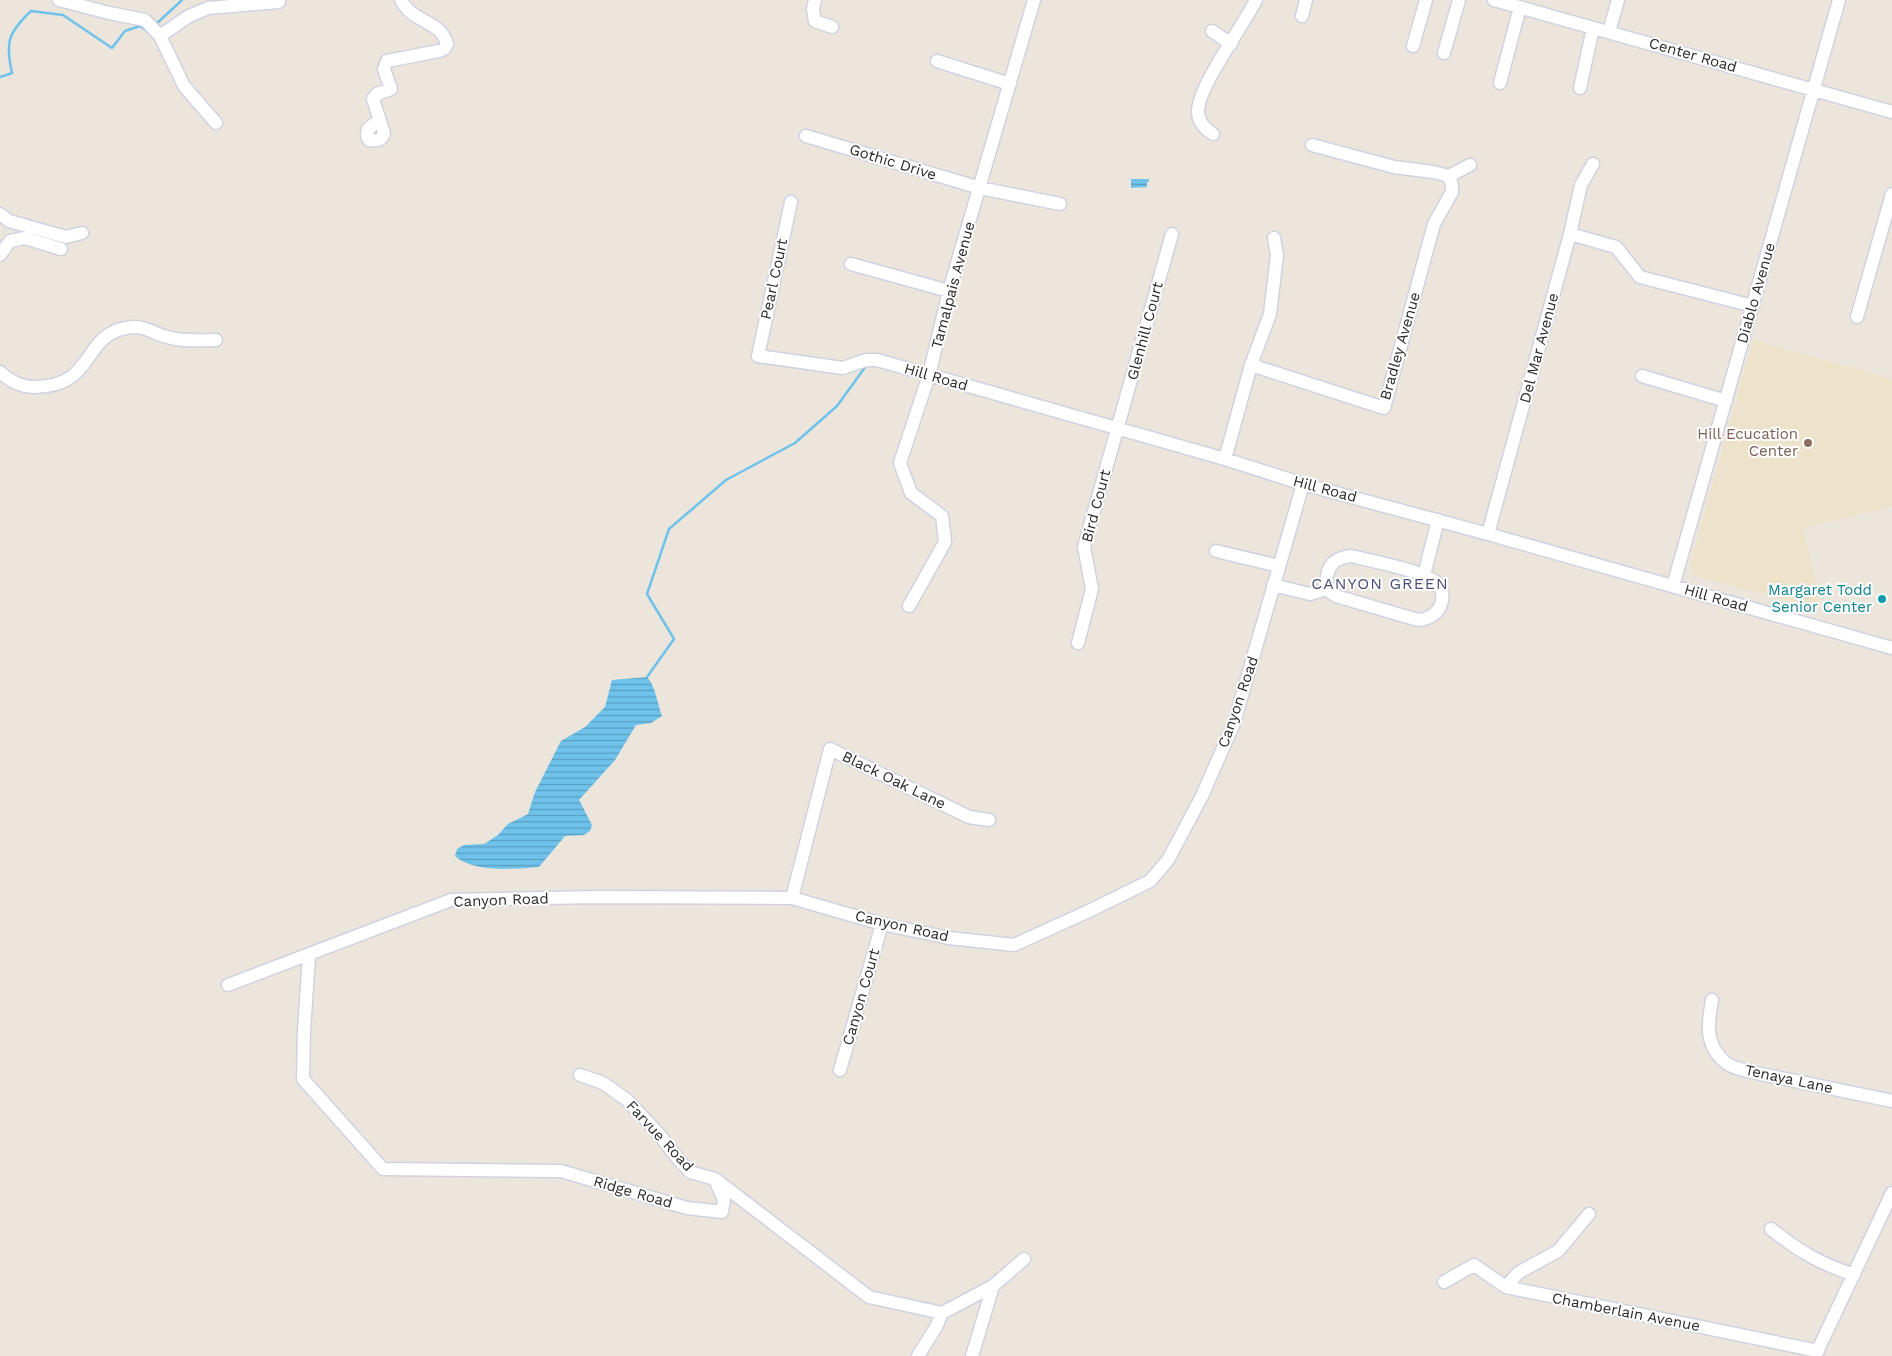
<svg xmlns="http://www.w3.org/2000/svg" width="1892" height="1356" viewBox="0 0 1892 1356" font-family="'Work Sans',sans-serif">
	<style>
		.education { fill: #ece3ca }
		.water { fill: url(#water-rules) }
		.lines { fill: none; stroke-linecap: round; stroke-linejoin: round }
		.stream { stroke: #6fc2eb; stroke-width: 2.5 }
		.minor-casing { stroke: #d0d2e1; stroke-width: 15 }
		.minor { stroke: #fff; stroke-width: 12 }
		.education-dot { fill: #8d6e63; stroke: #fff; stroke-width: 2 }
		.culture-dot { fill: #0f9aa8; stroke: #fff; stroke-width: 2 }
		.labels { text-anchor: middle; stroke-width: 4; stroke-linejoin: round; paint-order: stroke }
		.street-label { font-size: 15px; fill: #292929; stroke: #fff }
		.education-label { font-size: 15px; fill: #785e54; stroke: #fff; text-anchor: end }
		.culture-label { font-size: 15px; fill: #0d838f; stroke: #fff; text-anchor: end }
		.neighbourhood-label { font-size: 16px; letter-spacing: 1px; fill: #4b5078; stroke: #fff }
	</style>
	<defs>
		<pattern id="water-rules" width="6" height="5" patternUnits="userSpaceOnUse" patternTransform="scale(1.25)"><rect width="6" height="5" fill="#6fc2eb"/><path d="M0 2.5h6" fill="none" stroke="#5b9ebe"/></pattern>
	</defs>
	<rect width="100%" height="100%" fill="#ebe5db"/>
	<path class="education" d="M 1753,340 L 1892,379 L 1892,506 L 1803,528 L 1819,596 L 1816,608 L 1699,577 L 1694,575 L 1690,566 Z"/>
	<path class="water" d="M 1131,179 L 1149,179 L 1149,182 L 1147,182 L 1147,187 L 1131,188 Z
		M 647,677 C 656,687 657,703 662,716 L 651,723 L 636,725 L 615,760 L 579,800 L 592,825 L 590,831 L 584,835 L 565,836 L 539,867 C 515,869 473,873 455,856 L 457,849 L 464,845 L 484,844 L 498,835 L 508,824 L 528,814 L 535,792 L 561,741 L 585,727 L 605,707 L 612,680 Z"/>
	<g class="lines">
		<path class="stream" d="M 155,25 L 182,0
			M 0,77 L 12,73 C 5,42 8,33 31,11 L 63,15 L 112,48 L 125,31 L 140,26 L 148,32 L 149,31
			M 647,677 L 674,639 L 647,594 L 669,529 L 726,480 L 795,443 L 837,406 L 866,366"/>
		<g class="minor-casing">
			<path id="minor" d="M 59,0 L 109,13 L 145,20 L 160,36 L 189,16 L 208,8 L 279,2
				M 815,0 L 813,9 L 815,21 L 832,27
				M 1494,0 L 1892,112
				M 1302,16 L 1306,0
				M 1212,31 L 1231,44
				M 1609,32 L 1618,0
				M 160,36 L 184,86 L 216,123
				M 1413,46 L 1426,0
				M 1444,53 L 1459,0
				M 937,61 L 1010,84
				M 1500,83 L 1520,7
				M 1580,88 L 1593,28
				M 379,120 L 368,129 L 367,136 L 369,140 C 376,141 382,141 384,133 L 373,99 L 377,94 L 391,89 L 384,69 L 387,61 L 439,51 L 444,49 L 447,44 C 441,20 412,23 401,0
				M 1213,134 C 1205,129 1199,123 1198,113 C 1196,89 1244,25 1256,0
				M 806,136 L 980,188 L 1060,204
				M 1449,176 L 1470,165
				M 791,202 L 758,356 L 843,368 L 866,360 L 877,360 L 1225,459 L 1303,484 L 1488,534 L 1892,648
				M 0,214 L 9,221 L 66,237 L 82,233
				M 1570,234 L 1616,247 L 1640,277 L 1753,306
				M 0,255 L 10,241 L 25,238 L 61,249
				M 851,264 L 949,291
				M 1857,317 L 1892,194
				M 1251,365 L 1384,408 L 1434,224 L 1452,192 L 1452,185 L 1449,176 L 1433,172 L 1394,167 L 1312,145
				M 0,372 C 9,381 22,387 34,387 C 96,387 81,336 126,328 C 144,324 151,333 167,337 C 183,342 200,340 216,340
				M 1642,376 L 1726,401
				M 1225,459 L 1251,365 L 1270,314 L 1277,255 L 1274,238
				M 1488,534 L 1570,234 L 1581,185 L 1593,164
				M 1216,551 L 1279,566
				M 1351,556 C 1372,561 1420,570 1436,582 C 1443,588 1444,599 1440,607 C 1435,616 1428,619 1418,620 L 1336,596 L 1326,589 C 1326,570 1330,558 1351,556 Z
				M 1424,575 L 1438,520
				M 1273,585 L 1310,594 L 1326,589
				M 1673,586 L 1839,0
				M 909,606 L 945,542 L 942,516 L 911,493 L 900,463 L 929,375 L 949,291 L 1034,0
				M 1078,643 L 1092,589 L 1084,547 L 1172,234
				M 792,898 L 830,749 L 969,817 L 989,820
				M 309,956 L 304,1031 L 303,1079 L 383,1169 L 561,1171 L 687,1208 L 722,1212 L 724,1201 L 715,1179 L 869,1297 L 942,1313 L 993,1286 L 1024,1259
				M 228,985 L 451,900 L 598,897 L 792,898 L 882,924 L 949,938 L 1014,945 L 1089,911 L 1150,881 L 1168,860 L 1202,796 L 1234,723 L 1303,484
				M 1712,1000 C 1708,1023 1704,1044 1725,1062 C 1730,1067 1740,1069 1747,1071 L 1892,1101
				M 840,1070 L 882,924
				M 580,1075 L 603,1083 L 627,1100 L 658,1133 L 679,1160 L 690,1172 L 715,1179
				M 1771,1229 C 1800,1252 1819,1263 1854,1275
				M 1444,1282 L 1474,1265 L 1506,1287 L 1818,1351
				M 1506,1287 L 1518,1273 L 1558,1251 L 1589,1214
				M 918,1356 L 936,1327 L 942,1313
				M 972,1356 L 993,1286
				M 1815,1356 L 1892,1193"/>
		</g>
		<use href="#minor" class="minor"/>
	</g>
	<circle class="education-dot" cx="1808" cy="443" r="5"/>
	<circle class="culture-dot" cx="1882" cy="599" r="5"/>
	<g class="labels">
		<g class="street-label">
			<text transform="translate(1693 55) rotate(16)" y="5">Center Road</text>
			<text transform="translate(893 162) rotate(17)" y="5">Gothic Drive</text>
			<text transform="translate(774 279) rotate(-78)" y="5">Pearl Court</text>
			<text transform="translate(953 285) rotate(-75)" y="5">Tamalpais Avenue</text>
			<text transform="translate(1756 293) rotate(-74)" y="5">Diablo Avenue</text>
			<text transform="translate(1145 331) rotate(-75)" y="5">Glenhill Court</text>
			<text transform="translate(1400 346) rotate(-74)" y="5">Bradley Avenue</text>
			<text transform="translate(1539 348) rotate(-75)" y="5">Del Mar Avenue</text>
			<text transform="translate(936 377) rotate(16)" y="5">Hill Road</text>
			<text transform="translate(1325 489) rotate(15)" y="5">Hill Road</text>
			<text transform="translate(1096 506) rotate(-75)" y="5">Bird Court</text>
			<text transform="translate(1716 598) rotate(16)" y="5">Hill Road</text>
			<text transform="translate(1238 702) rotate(-71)" y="5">Canyon Road</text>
			<text transform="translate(894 780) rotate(26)" y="5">Black Oak Lane</text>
			<text transform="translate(501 900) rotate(-2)" y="5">Canyon Road</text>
			<text transform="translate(902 926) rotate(13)" y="5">Canyon Road</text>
			<text transform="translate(861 997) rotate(-74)" y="5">Canyon Court</text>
			<text transform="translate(1789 1079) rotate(12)" y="5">Tenaya Lane</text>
			<text transform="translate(660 1136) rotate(47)" y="5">Farvue Road</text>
			<text transform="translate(633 1192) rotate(16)" y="5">Ridge Road</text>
			<text transform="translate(1626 1312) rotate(11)" y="5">Chamberlain Avenue</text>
		</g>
		<g class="education-label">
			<text x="1798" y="439">Hill Ecucation<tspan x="1798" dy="17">Center</tspan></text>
		</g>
		<g class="culture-label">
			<text x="1872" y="595">Margaret Todd<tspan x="1872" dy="17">Senior Center</tspan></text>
		</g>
		<g class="neighbourhood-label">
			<text x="1380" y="589">CANYON GREEN</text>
		</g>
	</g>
</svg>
